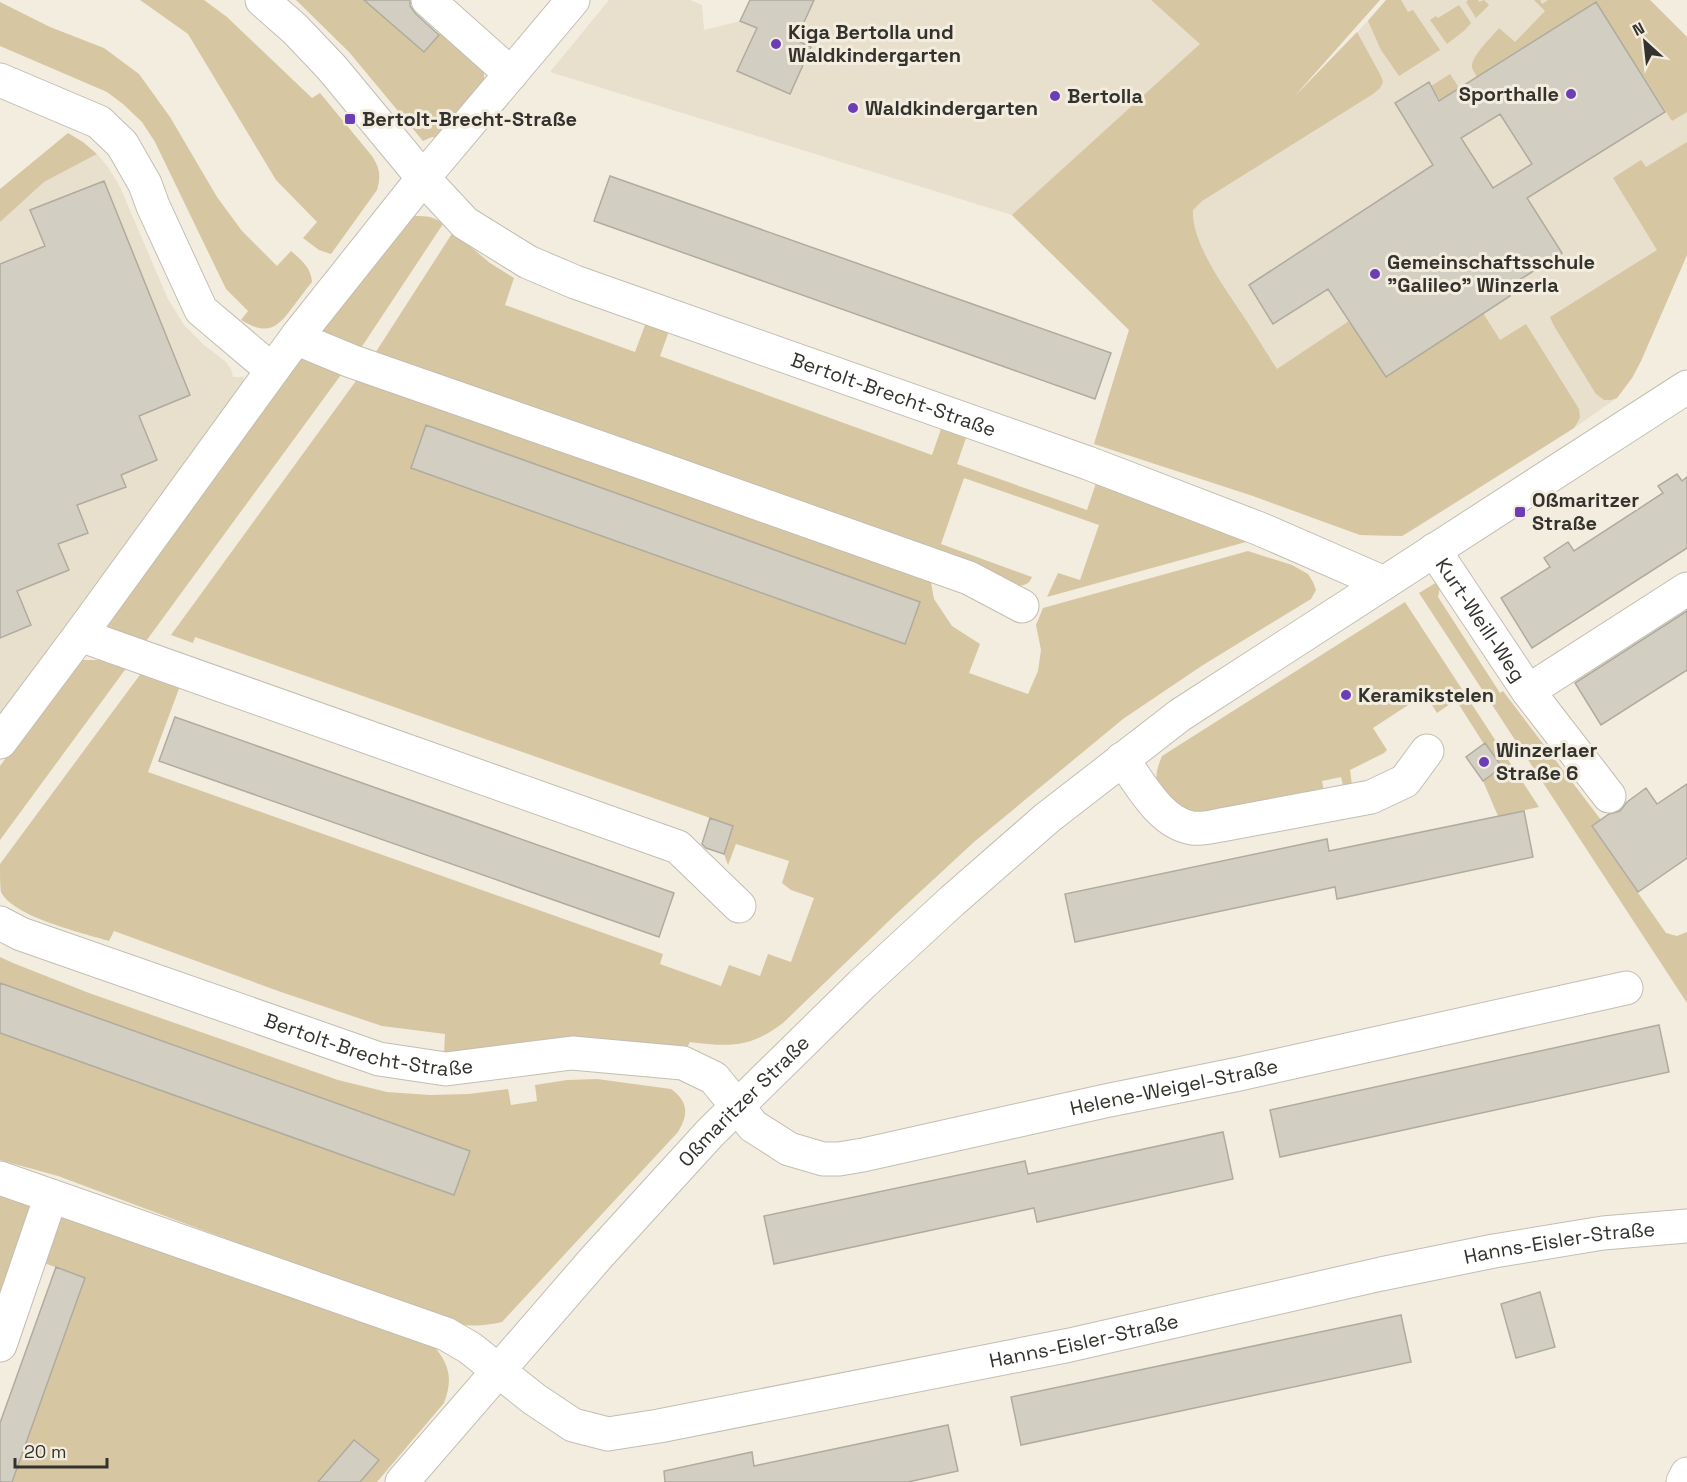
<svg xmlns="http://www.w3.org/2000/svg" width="1687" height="1482" viewBox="0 0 1687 1482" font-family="'Space Grotesk',sans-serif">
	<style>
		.built { fill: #e8dfcc }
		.green { fill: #d6c6a1 }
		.building { fill: #d3cec2; stroke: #b0ab9f; stroke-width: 1.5; fill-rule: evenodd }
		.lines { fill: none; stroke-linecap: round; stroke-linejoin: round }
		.minor-casing { stroke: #c3beb2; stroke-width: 35 }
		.minor { stroke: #fff; stroke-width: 33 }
		.poi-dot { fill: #6c3eb6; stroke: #f3ede0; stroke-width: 2 }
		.labels { text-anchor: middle; stroke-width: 6; stroke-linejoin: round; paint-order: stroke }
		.poi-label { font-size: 20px; font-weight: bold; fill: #34322d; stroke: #f3ede0; text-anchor: start }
		.street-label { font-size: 20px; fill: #34322d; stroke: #f3ede0 }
	</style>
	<rect width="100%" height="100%" fill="#f3ede0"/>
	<path class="built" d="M 609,0 L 690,0 L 702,5 L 704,30 L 740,21 L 757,28 L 738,71 L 789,94 L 811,47 L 796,41 L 814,0 L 1151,0 L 1283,116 L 1386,0 L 1650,0 L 1687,37 L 1687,255 L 1641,361 L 1632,378 L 1617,398 L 1574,428 L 1408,533 L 1402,536 L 1360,535 L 1253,496 L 1094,444 L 1129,330 L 1012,215 L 550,72 Z
		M 97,154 L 108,167 L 120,187 L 168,299 L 184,325 L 204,345 L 225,361 L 231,369 L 233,377 L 244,377 L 242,388 L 0,722 L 0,222 L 44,182 Z"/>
	<path class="green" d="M 140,0 L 204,0 L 227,17 L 312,98 L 320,93 L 372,156 C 380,168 381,176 377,190 L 331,254 L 319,250 L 303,238 L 317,222 L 276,180 L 188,34 Z
		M 296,0 L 364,0 L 424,52 L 444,29 L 484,68 L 484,84 L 440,139 L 432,137 L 423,141 L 349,52 Z
		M 1151,0 L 1380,0 L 1293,98 L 1357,32 L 1381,76 L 1383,82 L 1380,88 L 1373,94 L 1202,201 L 1193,210 C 1191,242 1224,287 1242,314 C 1254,332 1265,351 1277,369 L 1349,321 L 1387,377 L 1483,313 L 1500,340 L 1526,324 L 1579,409 L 1580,418 L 1574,428 L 1402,536 L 1360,535 L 1253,496 L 1094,444 L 1129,330 L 1012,215 L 1200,44 Z
		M 1386,0 L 1401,0 L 1408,12 L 1413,10 L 1440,50 L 1399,76 L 1381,50 L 1368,21 Z
		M 1468,0 L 1478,0 L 1479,2 L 1484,0 L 1489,5 L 1476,18 L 1466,2 Z
		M 1534,0 L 1540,0 L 1542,4 L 1548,0 L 1650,0 L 1687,37 L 1687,112 L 1672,121 L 1596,2 L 1477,77 C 1476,75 1473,70 1472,68 C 1470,57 1492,37 1499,28 L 1515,42 L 1545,11 Z
		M 0,2 L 50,27 L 104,48 L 139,74 L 170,117 L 217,197 L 242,231 L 277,266 L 291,251 C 301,260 311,267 312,282 C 305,290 299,299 292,308 C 276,330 266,335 241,320 L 248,311 L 226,289 L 155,142 L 142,122 L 123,104 L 107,92 L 0,46 Z
		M 1459,5 L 1471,23 L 1465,30 L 1447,44 L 1430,20 L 1436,16 L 1438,18 Z
		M 1450,74 L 1480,120 L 1460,132 L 1431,86 Z
		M 68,133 L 83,142 L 97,154 L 44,182 L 0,222 L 0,189 Z
		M 1687,142 L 1687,255 L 1641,361 L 1632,378 L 1617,398 L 1611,400 L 1604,400 L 1596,394 L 1554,326 L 1550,317 L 1657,250 L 1613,178 L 1641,160 L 1646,167 Z
		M 415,216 C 426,216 434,216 443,224 L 357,354 L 322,335 L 321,328 L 403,220 Z
		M 453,232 L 490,263 L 514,278 L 505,305 L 635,352 L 645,325 L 669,331 L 660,356 L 932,455 L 941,429 L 966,438 L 957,464 L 1087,510 L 1096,483 L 1247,538 L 1246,542 L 1047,597 L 1058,573 L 1080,580 L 1099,525 L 964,478 L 941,544 L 1032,577 C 1029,584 1026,585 1018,586 L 372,358 Z
		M 307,356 L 346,368 L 141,648 L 113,635 L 106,622 L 298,359 Z
		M 361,374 L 926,575 L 931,583 L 934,599 L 952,626 L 980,644 L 969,673 L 1028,694 L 1038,671 L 1041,650 L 1036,625 L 1043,608 L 1248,551 L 1292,565 L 1308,574 L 1313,582 L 1316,590 L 1311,599 L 1203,665 L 1123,719 L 974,842 L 894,916 L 783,1023 C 750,1048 730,1047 690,1042 L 685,1051 L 444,1054 L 445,1034 L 382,1026 L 281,992 L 114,931 L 109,941 C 83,933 13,917 1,892 C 0,885 0,873 0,864 L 145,668 L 180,686 L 148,772 L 663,954 L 660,964 L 721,986 L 729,965 L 760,976 L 768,954 L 791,962 L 814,898 L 791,890 L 782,883 L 789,861 L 736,844 L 728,865 L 724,854 L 733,826 L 195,637 L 193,643 L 171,635 Z
		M 1437,582 L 1440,588 L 1438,597 L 1500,693 L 1503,691 L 1601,820 L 1592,827 L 1666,933 L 1677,936 L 1687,932 L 1687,1003 L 1419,593 Z
		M 1405,602 L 1539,807 L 1498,816 L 1483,781 L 1502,767 L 1482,741 L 1456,700 L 1437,713 L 1425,694 L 1373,728 L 1387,750 L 1384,753 L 1350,770 L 1353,792 L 1345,794 L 1341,777 L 1322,781 L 1325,798 L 1248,816 L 1179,812 C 1160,789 1149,787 1162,756 Z
		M 78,660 L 105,660 L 130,663 L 0,840 L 0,766 Z
		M 0,957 L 13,963 L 89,993 L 338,1080 L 387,1092 L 430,1095 L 469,1094 L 508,1089 L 511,1105 L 537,1101 L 535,1085 L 567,1080 L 597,1079 L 671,1089 C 688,1101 689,1114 678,1132 L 502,1322 C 483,1326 468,1327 449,1322 L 58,1176 L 0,1160 L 0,1033 L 454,1195 L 470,1152 L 0,983 Z
		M 0,1188 L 43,1201 L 0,1334 Z
		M 63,1207 L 433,1345 C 450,1365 453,1379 444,1403 L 377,1482 L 12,1482 L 85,1278 L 44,1263 Z"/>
	<path class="building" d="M 364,0 L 410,0 L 410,6 L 416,14 L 439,35 L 424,52 Z
		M 750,0 L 814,0 L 796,40 L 811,47 L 790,94 L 737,71 L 757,28 L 740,21 Z
		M 1596,2 L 1665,112 L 1527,198 L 1562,253 L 1505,289 L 1510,296 L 1386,377 L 1328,289 L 1273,324 L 1249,285 L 1433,165 L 1395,103 L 1429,82 L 1439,101 ZM 1500,114 L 1532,164 L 1493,188 L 1461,138 Z
		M 610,176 L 1111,353 L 1095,399 L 594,221 Z
		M 104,181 L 190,395 L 139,416 L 157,460 L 121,475 L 126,487 L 77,505 L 88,533 L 58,544 L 69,570 L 17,591 L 31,625 L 0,638 L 0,264 L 45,246 L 30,210 Z
		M 426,425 L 920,602 L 905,644 L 411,468 Z
		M 1677,474 L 1682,481 L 1687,477 L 1687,548 L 1532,648 L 1501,598 L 1550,567 L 1544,558 L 1568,542 L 1574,551 L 1663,493 L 1658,486 Z
		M 1687,611 L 1687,670 L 1601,725 L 1575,683 Z
		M 175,717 L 674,893 L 659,937 L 159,761 Z
		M 1485,743 L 1502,767 L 1483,781 L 1466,757 Z
		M 1687,784 L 1687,858 L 1638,892 L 1592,826 L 1609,814 L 1620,811 L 1627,802 L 1646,788 L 1657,804 Z
		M 1524,811 L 1533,857 L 1337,899 L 1335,887 L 1075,942 L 1065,894 L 1327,839 L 1329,851 Z
		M 710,818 L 733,826 L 724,854 L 706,848 L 702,844 Z
		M 0,983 L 470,1151 L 454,1195 L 0,1033 Z
		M 1659,1025 L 1669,1072 L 1280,1157 L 1270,1110 Z
		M 1223,1132 L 1233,1179 L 1037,1222 L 1034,1208 L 774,1264 L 764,1216 L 1025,1161 L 1028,1174 Z
		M 56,1267 L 85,1278 L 12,1482 L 0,1482 L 0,1423 Z
		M 1540,1292 L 1555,1347 L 1516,1358 L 1501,1304 Z
		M 1401,1315 L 1411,1362 L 1021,1445 L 1011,1397 Z
		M 948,1425 L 958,1471 L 908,1482 L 665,1482 L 664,1471 L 752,1452 L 754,1466 Z
		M 354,1440 L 379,1460 L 360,1482 L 318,1482 Z"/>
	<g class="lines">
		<g class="minor-casing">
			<g id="minor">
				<path id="s1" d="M 262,0 L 295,29 L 332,68 L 423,178 L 465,223 L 528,262 L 575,282 L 1088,463 L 1260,529 L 1384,583"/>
				<path d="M 428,0 L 511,74"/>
				<path d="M 0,80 L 99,122 L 122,144 L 145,184 L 153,206 L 201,310 L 272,370"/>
				<path d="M 298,335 L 310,344 L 351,361 L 661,469 L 969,578 L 1022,606"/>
				<path id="s2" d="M 1434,550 L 1528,691 L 1609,796"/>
				<path d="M 80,635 L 678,847 L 739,906"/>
				<path d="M 1528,691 L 1687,589"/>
				<path d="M 0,742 L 80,635 L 298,335 L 423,178 L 573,0"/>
				<path d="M 1122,759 C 1140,783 1160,823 1192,828 C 1202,829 1212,827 1221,825 L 1371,797 L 1405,781 L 1427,751"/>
				<path id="s3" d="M 0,923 L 21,934 L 379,1059 L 446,1069 L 572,1053 L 683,1063 L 714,1078 L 753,1126 L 789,1149 L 823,1159 L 839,1159 L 863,1155 L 1105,1101 L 1239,1074 L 1626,988"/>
				<path id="s4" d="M 0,1178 L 446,1334 L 470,1348 L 534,1399 L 573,1425 L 608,1434 L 659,1426 L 1070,1345 L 1381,1274 L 1494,1251 L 1603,1233 L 1687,1226"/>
				<path d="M 0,1345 L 51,1196"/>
				<path id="s5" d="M 402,1482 L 596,1258 L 710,1133 L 862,984 L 952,901 L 1047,818 L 1180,715 L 1687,387"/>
				<path d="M 1683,1482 L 1687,1474"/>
			</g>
		</g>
		<use href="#minor" class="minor"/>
	</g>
	<g class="poi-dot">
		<circle cx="776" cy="44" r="6"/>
		<circle cx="1571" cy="94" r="6"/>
		<circle cx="1055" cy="96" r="6"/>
		<circle cx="853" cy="108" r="6"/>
		<rect x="344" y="113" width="12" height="12" rx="3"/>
		<circle cx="1375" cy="274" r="6"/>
		<rect x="1514" y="506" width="12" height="12" rx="3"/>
		<circle cx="1346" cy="695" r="6"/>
		<circle cx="1484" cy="762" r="6"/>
	</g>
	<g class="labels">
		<g class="poi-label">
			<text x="788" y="39">Kiga Bertolla und<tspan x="788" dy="23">Waldkindergarten</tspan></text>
			<text x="1559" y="101" text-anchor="end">Sporthalle</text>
			<text x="1067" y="103">Bertolla</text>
			<text x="865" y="115">Waldkindergarten</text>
			<text x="362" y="126">Bertolt-Brecht-Straße</text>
			<text x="1387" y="269">Gemeinschaftsschule<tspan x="1387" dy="23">"Galileo" Winzerla</tspan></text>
			<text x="1532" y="507">Oßmaritzer<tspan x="1532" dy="23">Straße</tspan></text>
			<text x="1358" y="702">Keramikstelen</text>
			<text x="1496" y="757">Winzerlaer<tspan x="1496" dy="23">Straße 6</tspan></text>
		</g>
		<g class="street-label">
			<text dy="7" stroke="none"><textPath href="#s1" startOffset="765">Bertolt-Brecht-Straße</textPath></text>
			<text dy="7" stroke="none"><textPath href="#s2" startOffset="84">Kurt-Weill-Weg</textPath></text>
			<text dy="7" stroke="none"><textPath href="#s3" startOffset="390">Bertolt-Brecht-Straße</textPath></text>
			<text dy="7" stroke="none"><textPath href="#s3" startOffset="1242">Helene-Weigel-Straße</textPath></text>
			<text dy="7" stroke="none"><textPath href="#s5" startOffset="512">Oßmaritzer Straße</textPath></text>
			<text dy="7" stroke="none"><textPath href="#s4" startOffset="1636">Hanns-Eisler-Straße</textPath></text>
			<text dy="7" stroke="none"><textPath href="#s4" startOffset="1150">Hanns-Eisler-Straße</textPath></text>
		</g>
	</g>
	<g transform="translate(1645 42) rotate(333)" stroke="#f3ede0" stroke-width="4.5" paint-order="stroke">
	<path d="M0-4.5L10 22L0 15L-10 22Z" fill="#34322d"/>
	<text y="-9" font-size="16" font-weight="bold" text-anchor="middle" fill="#34322d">N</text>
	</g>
	<path d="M15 1458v9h92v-9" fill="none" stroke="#34322d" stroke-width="3"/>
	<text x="24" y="1458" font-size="18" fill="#34322d" stroke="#f3ede0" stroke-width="4.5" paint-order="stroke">20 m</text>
</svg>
